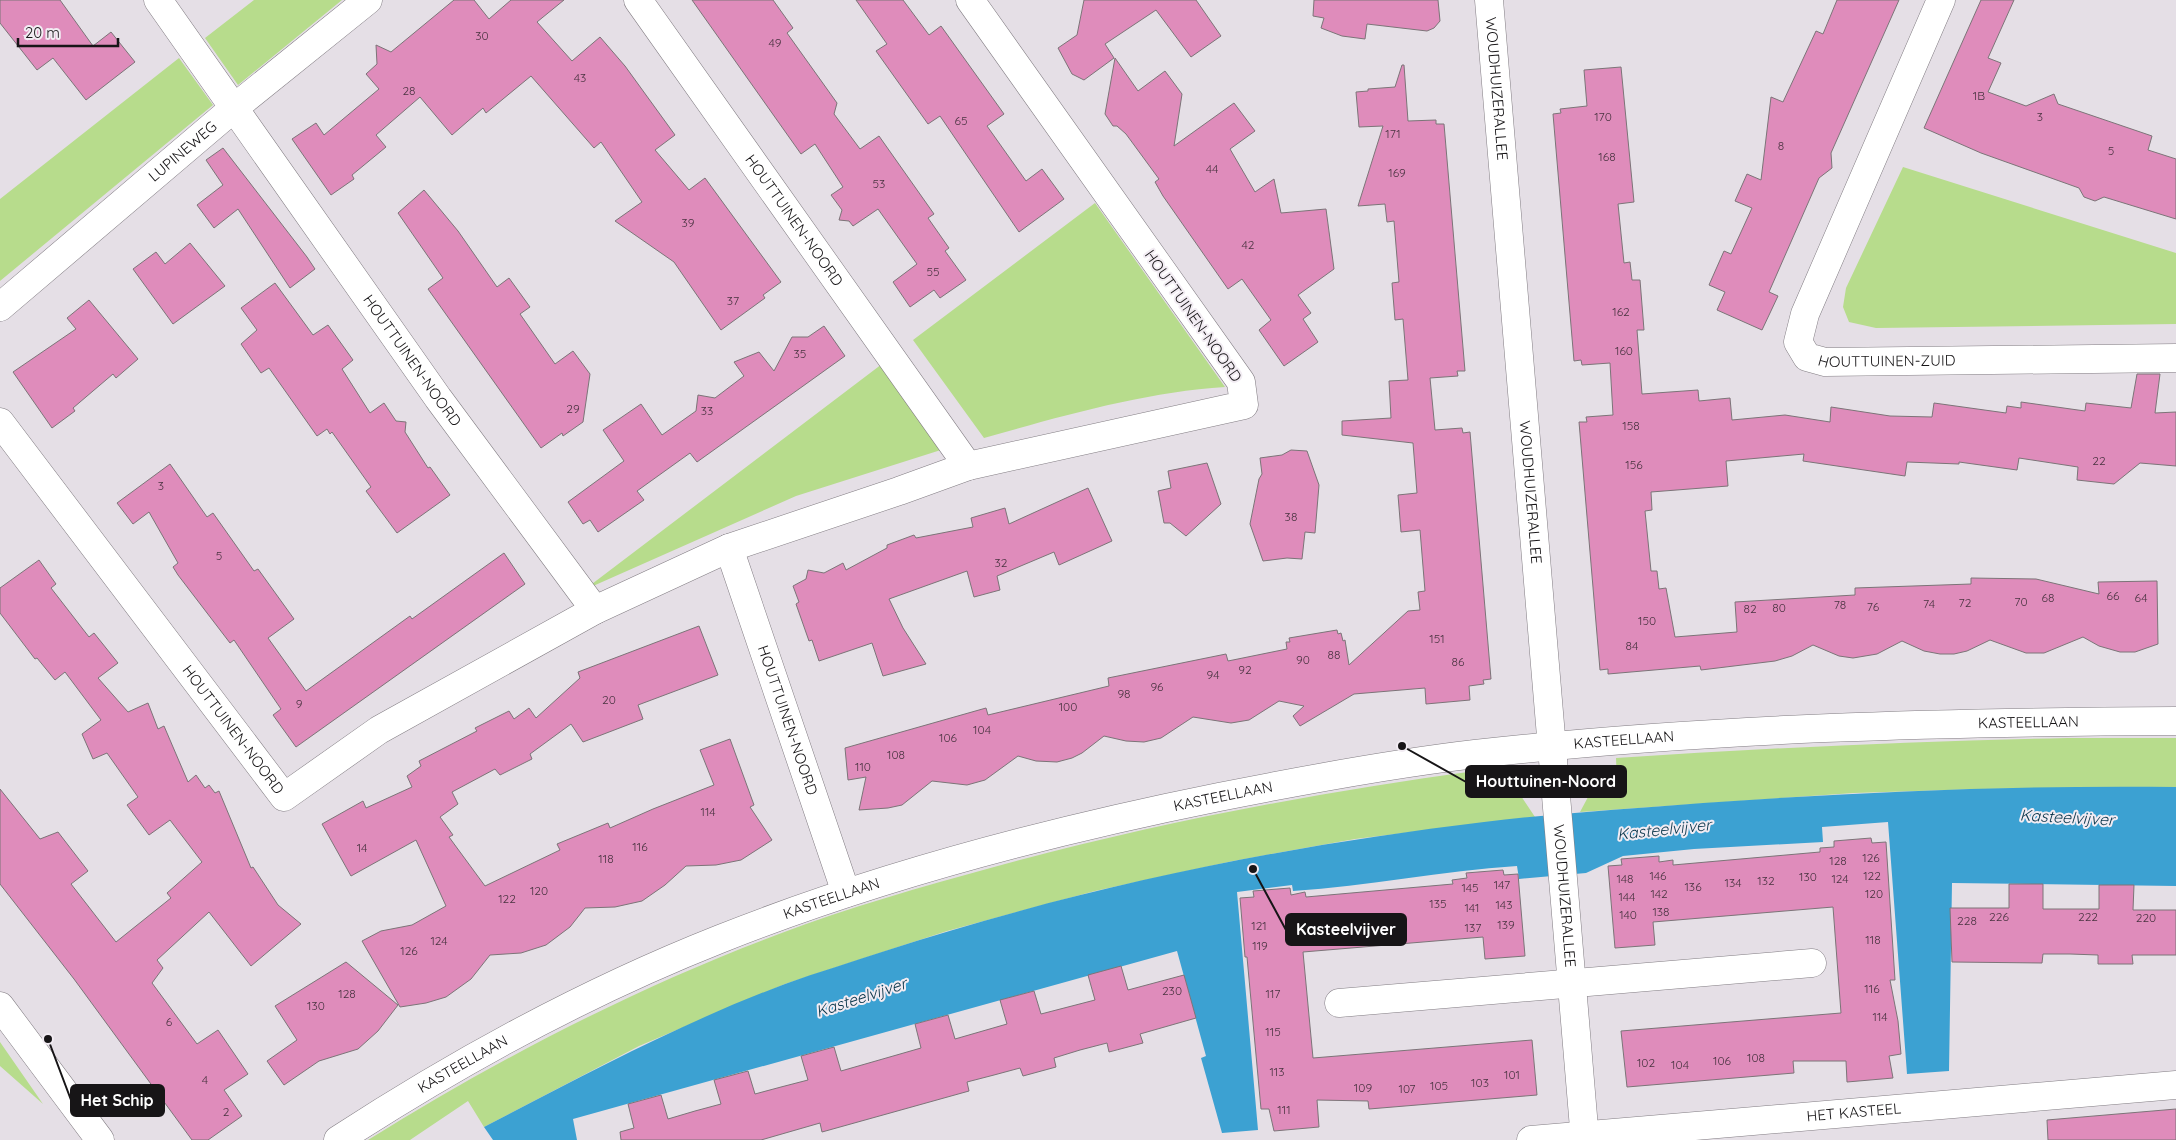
<svg xmlns="http://www.w3.org/2000/svg" width="2176" height="1140" viewBox="0 0 2176 1140" font-family="Quicksand,sans-serif">
	<style>
		.green { fill: #b7dc8c }
		.water { fill: #3ca1d2 }
		.building { fill: #df8cbb; stroke: #7c7478 }
		.lines { fill: none; stroke-linecap: round; stroke-linejoin: round }
		.minor-casing { stroke: #827d83; stroke-width: 29 }
		.minor { stroke: #fff; stroke-width: 28 }
		.labels { text-anchor: middle; stroke-width: 4; stroke-linejoin: round; paint-order: stroke }
		.number-label { font-size: 12px; fill: #493340 }
		.street-label { font-size: 15px; fill: #171517; stroke: #f2ecf3 }
		.water-label { font-size: 16px; font-style: italic; fill: #0a364b; stroke: #f2ecf3 }
		.leader { fill: none; stroke: #171517; stroke-width: 2 }
		.callout-dot { fill: #171517; stroke: #f2ecf3; stroke-width: 2 }
		.callout { fill: #171517; stroke: #171517; stroke-width: 2 }
		.callout-label { font-size: 16px; text-anchor: middle; font-weight: bold; fill: #fff }
	</style>
	<rect width="100%" height="100%" fill="#e5dfe6"/>
	<path class="green" d="M 254,0 L 342,0 L 238,85 L 205,38 Z
		M 179,58 L 213,105 L 0,281 L 0,199 Z
		M 1903,167 L 2176,253 L 2176,324 L 1876,328 L 1849,322 L 1843,307 L 1846,288 Z
		M 1095,203 L 1225,387 C 1145,392 1062,416 984,438 L 913,340 Z
		M 882,364 L 944,449 L 796,496 L 584,590 Z
		M 2068,738 L 2176,738 L 2176,787 L 1979,789 L 1854,793 L 1580,812 L 1595,784 L 1617,782 L 1616,758 C 1767,748 1917,741 2068,738 Z
		M 1475,771 L 1476,776 L 1491,775 L 1493,793 L 1517,790 L 1535,817 L 1355,839 L 1233,861 L 1095,891 L 947,931 L 785,984 L 639,1046 L 484,1127 L 468,1101 L 410,1140 L 368,1140 C 498,1059 635,988 779,934 C 849,907 922,887 994,867 C 1152,824 1313,793 1475,771 Z
		M 0,1042 L 43,1104 L 0,1066 Z"/>
	<path class="water" d="M 2176,787 L 2176,886 L 1952,883 L 1949,1071 L 1907,1074 L 1888,822 L 1822,827 L 1823,842 L 1694,849 L 1623,856 L 1586,873 L 1519,879 L 1517,866 C 1442,871 1368,886 1293,891 L 1292,885 L 1237,892 L 1258,1130 L 1222,1133 L 1201,1058 L 1206,1056 L 1177,951 L 573,1119 L 577,1140 L 493,1140 L 484,1127 C 582,1076 681,1023 785,984 C 818,972 852,962 885,951 C 1079,888 1281,846 1484,822 C 1557,813 1630,809 1703,803 C 1860,792 2018,785 2176,787 Z"/>
	<path class="building" d="M 0,0 L 60,0 L 93,46 L 111,32 L 135,62 L 86,100 L 53,58 L 37,70 L 0,23 Z
		M 454,0 L 474,0 L 489,19 L 511,0 L 564,0 L 537,22 L 572,61 L 600,37 L 625,66 L 675,135 L 655,150 L 689,190 L 705,178 L 781,282 L 763,295 L 765,298 L 721,330 L 674,262 L 615,221 L 642,202 L 601,142 L 594,148 L 531,76 L 486,113 L 483,108 L 452,135 L 420,97 L 376,135 L 386,147 L 352,175 L 354,179 L 331,195 L 292,139 L 316,123 L 324,135 L 379,89 L 366,74 L 377,64 L 376,45 L 391,52 Z
		M 692,0 L 773,0 L 793,28 L 787,33 L 837,103 L 834,114 L 860,149 L 879,136 L 934,214 L 928,218 L 949,248 L 945,251 L 966,280 L 940,298 L 934,290 L 910,307 L 893,282 L 917,264 L 878,209 L 853,226 L 849,221 L 839,220 L 842,210 L 831,195 L 843,187 L 815,144 L 801,154 Z
		M 856,0 L 903,0 L 929,35 L 941,26 L 1004,114 L 987,126 L 1026,181 L 1042,169 L 1064,199 L 1019,232 L 940,116 L 928,124 L 876,51 L 887,44 Z
		M 1084,0 L 1196,0 L 1221,36 L 1191,57 L 1156,10 L 1105,44 L 1114,58 L 1084,80 L 1072,74 L 1058,48 L 1077,35 Z
		M 1314,0 L 1438,0 L 1440,21 L 1434,28 L 1427,31 L 1367,24 L 1365,39 L 1342,36 L 1321,28 L 1324,18 L 1313,16 Z
		M 1837,0 L 1899,0 L 1831,153 L 1832,168 L 1819,178 L 1769,292 L 1778,296 L 1762,330 L 1717,310 L 1725,292 L 1709,285 L 1724,251 L 1731,254 L 1752,208 L 1735,201 L 1747,174 L 1761,180 L 1771,97 L 1783,102 L 1816,31 L 1823,34 Z
		M 1981,0 L 2014,0 L 1988,58 L 2001,63 L 1988,92 L 2026,106 L 2054,94 L 2058,104 L 2152,136 L 2148,150 L 2176,159 L 2176,219 L 2104,197 L 2095,201 L 2084,197 L 2079,188 L 1981,153 L 1924,128 Z
		M 1115,58 L 1138,91 L 1165,71 L 1182,94 L 1174,146 L 1234,103 L 1255,131 L 1230,149 L 1255,192 L 1274,179 L 1281,213 L 1326,209 L 1334,269 L 1298,295 L 1311,313 L 1303,319 L 1318,342 L 1284,366 L 1259,330 L 1271,320 L 1242,279 L 1228,289 L 1163,196 L 1155,182 L 1159,179 L 1126,134 L 1117,126 L 1113,126 L 1105,114 Z
		M 1402,65 L 1404,65 L 1408,121 L 1436,120 L 1436,124 L 1444,124 L 1465,371 L 1457,371 L 1458,376 L 1430,378 L 1435,430 L 1462,428 L 1463,433 L 1470,432 L 1491,679 L 1483,680 L 1484,684 L 1469,686 L 1470,700 L 1426,704 L 1425,688 L 1354,694 L 1300,726 L 1293,716 L 1304,706 L 1279,701 L 1249,720 L 1231,723 L 1193,717 L 1161,738 L 1144,742 L 1126,741 L 1104,736 L 1082,753 L 1072,758 L 1057,762 L 1036,761 L 1018,756 L 985,780 L 967,785 L 932,781 L 902,805 L 888,808 L 859,810 L 866,777 L 848,780 L 845,748 L 986,708 L 988,715 L 1109,686 L 1108,678 L 1226,654 L 1228,661 L 1287,649 L 1286,642 L 1290,642 L 1289,638 L 1337,630 L 1338,634 L 1341,633 L 1343,641 L 1345,640 L 1349,665 L 1408,611 L 1420,610 L 1418,592 L 1425,591 L 1420,530 L 1401,532 L 1398,495 L 1417,493 L 1413,443 L 1342,435 L 1342,421 L 1391,418 L 1389,381 L 1408,380 L 1403,319 L 1395,320 L 1392,283 L 1399,282 L 1394,221 L 1387,222 L 1385,204 L 1358,206 L 1383,126 L 1359,127 L 1356,92 L 1368,91 L 1368,89 L 1395,87 Z
		M 1621,67 L 1634,202 L 1618,204 L 1624,263 L 1630,262 L 1632,280 L 1640,280 L 1644,330 L 1637,330 L 1642,394 L 1698,390 L 1699,401 L 1730,398 L 1732,420 L 1785,415 L 1830,422 L 1831,407 L 1890,416 L 1932,417 L 1934,403 L 2006,413 L 2007,406 L 2021,408 L 2021,402 L 2085,411 L 2086,403 L 2131,408 L 2137,374 L 2160,374 L 2155,413 L 2176,412 L 2176,466 L 2140,463 L 2114,484 L 2077,480 L 2078,467 L 2019,458 L 2017,470 L 1959,462 L 1959,464 L 1907,462 L 1905,476 L 1803,461 L 1804,454 L 1726,461 L 1728,486 L 1651,492 L 1652,510 L 1645,511 L 1651,571 L 1657,571 L 1659,589 L 1666,588 L 1675,637 L 1737,632 L 1735,602 L 1855,595 L 1855,588 L 1971,584 L 1971,578 L 2036,579 L 2099,594 L 2098,582 L 2157,581 L 2158,644 L 2135,652 L 2120,652 L 2099,646 L 2083,637 L 2044,653 L 2026,653 L 1990,640 L 1967,651 L 1954,654 L 1940,654 L 1924,651 L 1902,641 L 1877,654 L 1853,658 L 1839,656 L 1813,645 L 1792,656 L 1775,661 L 1701,670 L 1700,666 L 1608,674 L 1608,669 L 1600,670 L 1579,422 L 1587,422 L 1586,417 L 1613,415 L 1610,363 L 1582,365 L 1581,360 L 1574,361 L 1553,114 L 1561,113 L 1560,109 L 1587,106 L 1584,70 Z
		M 223,148 L 307,257 L 315,269 L 290,288 L 238,209 L 214,228 L 197,205 L 223,185 L 206,160 Z
		M 424,190 L 458,231 L 497,287 L 509,278 L 530,307 L 520,314 L 555,364 L 573,351 L 590,374 L 583,422 L 563,436 L 562,433 L 541,448 L 428,289 L 443,278 L 398,213 Z
		M 190,243 L 225,286 L 173,324 L 133,269 L 156,252 L 165,264 Z
		M 275,283 L 313,335 L 328,325 L 353,360 L 342,369 L 370,413 L 384,403 L 396,421 L 406,422 L 405,432 L 428,468 L 430,467 L 450,495 L 397,533 L 366,491 L 371,487 L 332,432 L 330,434 L 327,429 L 317,436 L 269,368 L 261,373 L 241,344 L 257,330 L 241,308 Z
		M 89,300 L 138,359 L 116,378 L 113,374 L 73,408 L 75,411 L 52,428 L 13,372 L 76,329 L 67,318 Z
		M 824,326 L 845,356 L 697,462 L 690,453 L 637,491 L 644,500 L 598,532 L 590,520 L 583,524 L 568,502 L 624,461 L 603,430 L 641,404 L 662,435 L 696,411 L 698,395 L 715,398 L 744,376 L 734,362 L 759,352 L 774,371 L 792,337 L 808,337 Z
		M 1291,450 L 1307,451 L 1319,485 L 1315,533 L 1305,532 L 1302,559 L 1287,558 L 1263,561 L 1250,524 L 1259,479 L 1262,474 L 1260,458 L 1282,455 Z
		M 1207,463 L 1221,504 L 1186,536 L 1170,523 L 1164,523 L 1158,491 L 1171,488 L 1168,471 Z
		M 170,464 L 207,517 L 213,513 L 254,571 L 258,569 L 294,619 L 268,638 L 306,691 L 410,616 L 412,619 L 504,553 L 525,584 L 296,747 L 273,715 L 281,709 L 234,640 L 230,643 L 178,575 L 173,567 L 178,563 L 149,512 L 133,524 L 117,503 Z
		M 1088,488 L 1112,541 L 1059,565 L 1054,552 L 997,576 L 1000,590 L 974,597 L 967,571 L 889,599 L 903,628 L 926,664 L 883,676 L 872,643 L 819,661 L 812,640 L 809,641 L 796,604 L 799,602 L 793,586 L 806,579 L 808,570 L 824,573 L 843,563 L 846,570 L 887,548 L 887,545 L 914,535 L 916,538 L 973,527 L 971,518 L 1005,508 L 1009,524 Z
		M 39,560 L 56,584 L 51,588 L 89,637 L 94,633 L 118,663 L 98,678 L 128,712 L 148,703 L 158,729 L 164,726 L 188,782 L 196,775 L 205,788 L 209,785 L 215,793 L 219,791 L 251,868 L 253,867 L 278,905 L 301,924 L 251,966 L 209,912 L 157,960 L 163,968 L 152,983 L 197,1044 L 218,1030 L 248,1074 L 224,1090 L 242,1116 L 208,1140 L 192,1140 L 74,979 L 0,884 L 0,789 L 40,839 L 58,832 L 88,871 L 71,884 L 116,942 L 171,898 L 167,893 L 202,862 L 170,820 L 149,835 L 127,805 L 138,797 L 107,753 L 93,759 L 82,734 L 101,720 L 65,672 L 55,680 L 37,658 L 35,659 L 0,613 L 0,588 Z
		M 699,626 L 718,675 L 638,705 L 643,719 L 583,742 L 571,724 L 530,754 L 532,759 L 500,775 L 495,769 L 452,792 L 458,804 L 440,817 L 453,835 L 449,837 L 485,886 L 560,850 L 557,844 L 608,823 L 610,828 L 653,809 L 714,785 L 700,750 L 730,739 L 754,805 L 750,807 L 772,840 L 741,860 L 716,865 L 686,866 L 665,885 L 642,901 L 615,907 L 585,908 L 570,927 L 546,945 L 521,953 L 490,955 L 471,979 L 446,997 L 426,1003 L 400,1007 L 362,941 L 381,931 L 412,925 L 446,906 L 416,840 L 351,876 L 322,824 L 363,801 L 366,808 L 412,787 L 407,776 L 421,766 L 419,761 L 477,731 L 475,728 L 509,711 L 514,719 L 529,708 L 536,718 L 580,678 L 578,672 Z
		M 1871,838 L 1872,843 L 1886,842 L 1895,980 L 1890,980 L 1898,1021 L 1901,1054 L 1889,1056 L 1893,1078 L 1847,1082 L 1846,1061 L 1793,1061 L 1794,1073 L 1627,1087 L 1621,1031 L 1841,1013 L 1833,907 L 1653,922 L 1655,945 L 1615,948 L 1608,866 L 1622,865 L 1621,859 L 1659,856 L 1659,862 L 1673,860 L 1673,865 L 1820,852 L 1820,848 L 1834,847 L 1834,841 Z
		M 1503,870 L 1504,875 L 1518,874 L 1525,956 L 1485,959 L 1483,937 L 1303,952 L 1313,1058 L 1532,1040 L 1537,1095 L 1369,1109 L 1368,1101 L 1317,1100 L 1319,1127 L 1274,1131 L 1269,1109 L 1261,1109 L 1247,957 L 1245,957 L 1240,898 L 1254,897 L 1253,891 L 1290,888 L 1291,895 L 1305,892 L 1306,897 L 1453,884 L 1452,880 L 1467,878 L 1466,873 Z
		M 2009,884 L 2043,884 L 2043,909 L 2099,909 L 2099,885 L 2134,885 L 2133,910 L 2176,910 L 2176,955 L 2132,955 L 2133,964 L 2098,964 L 2098,955 L 2070,954 L 2043,954 L 2042,963 L 1952,962 L 1950,908 L 2009,908 Z
		M 346,962 L 398,1005 L 378,1031 L 358,1049 L 319,1061 L 284,1085 L 267,1061 L 297,1040 L 275,1006 Z
		M 1121,966 L 1128,990 L 1184,975 L 1196,1018 L 1140,1034 L 1143,1043 L 1109,1052 L 1107,1043 L 1080,1050 L 1054,1058 L 1056,1067 L 1023,1076 L 1020,1068 L 994,1075 L 967,1082 L 969,1091 L 822,1132 L 820,1123 L 761,1140 L 621,1140 L 620,1132 L 634,1128 L 628,1104 L 661,1095 L 668,1119 L 695,1111 L 721,1104 L 714,1080 L 748,1071 L 755,1094 L 781,1087 L 808,1080 L 801,1056 L 834,1047 L 841,1071 L 921,1048 L 915,1024 L 948,1015 L 955,1039 L 1007,1024 L 1000,1000 L 1034,991 L 1041,1014 L 1095,1000 L 1088,975 Z
		M 2176,1109 L 2176,1140 L 2048,1140 L 2047,1120 Z"/>
	<g class="lines">
		<g class="minor-casing">
			<g id="minor">
				<path id="s1" d="M 158,0 L 438,398 L 595,610"/>
				<path id="s2" d="M 638,0 L 968,466"/>
				<path id="s3" d="M 1489,0 L 1585,1140"/>
				<path id="s4" d="M 1941,0 L 1805,314 L 1798,342 L 1807,357 L 1825,362 L 2176,358"/>
				<path id="s5" d="M 0,307 L 234,108 L 368,0"/>
				<path id="s6" d="M 0,422 L 284,797 L 379,730 L 595,610 L 729,548 L 899,491 L 968,466 L 1244,405 L 1241,382 L 970,0"/>
				<path id="s7" d="M 729,548 L 846,893"/>
				<path d="M 1339,1003 L 1812,963"/>
				<path d="M 0,1006 L 100,1140"/>
				<path id="s8" d="M 338,1140 C 458,1062 586,992 720,939 C 881,875 1050,831 1219,797 C 1304,780 1389,764 1475,754 C 1707,728 1942,722 2176,721"/>
				<path id="s9" d="M 1531,1140 L 2176,1085"/>
			</g>
		</g>
		<use href="#minor" class="minor"/>
	</g>
	<g class="labels">
		<g class="number-label">
			<text x="482" y="40">30</text>
			<text x="775" y="47">49</text>
			<text x="580" y="82">43</text>
			<text x="409" y="95">28</text>
			<text x="1979" y="100">1B</text>
			<text x="1603" y="121">170</text>
			<text x="2040" y="121">3</text>
			<text x="961" y="125">65</text>
			<text x="1393" y="138">171</text>
			<text x="1781" y="150">8</text>
			<text x="2111" y="155">5</text>
			<text x="1607" y="161">168</text>
			<text x="1212" y="173">44</text>
			<text x="1397" y="177">169</text>
			<text x="879" y="188">53</text>
			<text x="688" y="227">39</text>
			<text x="1248" y="249">42</text>
			<text x="933" y="276">55</text>
			<text x="733" y="305">37</text>
			<text x="1621" y="316">162</text>
			<text x="1624" y="355">160</text>
			<text x="800" y="358">35</text>
			<text x="573" y="413">29</text>
			<text x="707" y="415">33</text>
			<text x="1631" y="430">158</text>
			<text x="2099" y="465">22</text>
			<text x="1634" y="469">156</text>
			<text x="161" y="490">3</text>
			<text x="1291" y="521">38</text>
			<text x="219" y="560">5</text>
			<text x="1001" y="567">32</text>
			<text x="2113" y="600">66</text>
			<text x="2048" y="602">68</text>
			<text x="2141" y="602">64</text>
			<text x="2021" y="606">70</text>
			<text x="1965" y="607">72</text>
			<text x="1929" y="608">74</text>
			<text x="1840" y="609">78</text>
			<text x="1873" y="611">76</text>
			<text x="1779" y="612">80</text>
			<text x="1750" y="613">82</text>
			<text x="1647" y="625">150</text>
			<text x="1437" y="643">151</text>
			<text x="1632" y="650">84</text>
			<text x="1334" y="659">88</text>
			<text x="1303" y="664">90</text>
			<text x="1458" y="666">86</text>
			<text x="1245" y="674">92</text>
			<text x="1213" y="679">94</text>
			<text x="1157" y="691">96</text>
			<text x="1124" y="698">98</text>
			<text x="609" y="704">20</text>
			<text x="299" y="708">9</text>
			<text x="1068" y="711">100</text>
			<text x="982" y="734">104</text>
			<text x="948" y="742">106</text>
			<text x="896" y="759">108</text>
			<text x="863" y="771">110</text>
			<text x="708" y="816">114</text>
			<text x="640" y="851">116</text>
			<text x="362" y="852">14</text>
			<text x="1871" y="862">126</text>
			<text x="606" y="863">118</text>
			<text x="1838" y="865">128</text>
			<text x="1658" y="880">146</text>
			<text x="1872" y="880">122</text>
			<text x="1808" y="881">130</text>
			<text x="1625" y="883">148</text>
			<text x="1840" y="883">124</text>
			<text x="1766" y="885">132</text>
			<text x="1733" y="887">134</text>
			<text x="1502" y="889">147</text>
			<text x="1693" y="891">136</text>
			<text x="1470" y="892">145</text>
			<text x="539" y="895">120</text>
			<text x="1659" y="898">142</text>
			<text x="1874" y="898">120</text>
			<text x="1627" y="901">144</text>
			<text x="507" y="903">122</text>
			<text x="1438" y="908">135</text>
			<text x="1504" y="909">143</text>
			<text x="1472" y="912">141</text>
			<text x="1661" y="916">138</text>
			<text x="1628" y="919">140</text>
			<text x="1999" y="921">226</text>
			<text x="2088" y="921">222</text>
			<text x="2146" y="922">220</text>
			<text x="1967" y="925">228</text>
			<text x="1506" y="929">139</text>
			<text x="1259" y="930">121</text>
			<text x="1473" y="932">137</text>
			<text x="1873" y="944">118</text>
			<text x="439" y="945">124</text>
			<text x="1260" y="950">119</text>
			<text x="409" y="955">126</text>
			<text x="1872" y="993">116</text>
			<text x="1172" y="995">230</text>
			<text x="347" y="998">128</text>
			<text x="1273" y="998">117</text>
			<text x="316" y="1010">130</text>
			<text x="1880" y="1021">114</text>
			<text x="169" y="1026">6</text>
			<text x="1273" y="1036">115</text>
			<text x="1756" y="1062">108</text>
			<text x="1722" y="1065">106</text>
			<text x="1646" y="1067">102</text>
			<text x="1680" y="1069">104</text>
			<text x="1277" y="1076">113</text>
			<text x="1512" y="1079">101</text>
			<text x="205" y="1084">4</text>
			<text x="1480" y="1087">103</text>
			<text x="1439" y="1090">105</text>
			<text x="1363" y="1092">109</text>
			<text x="1407" y="1093">107</text>
			<text x="1284" y="1114">111</text>
			<text x="226" y="1116">2</text>
		</g>
		<g class="street-label">
			<text dy="5" stroke="none"><textPath href="#s3" startOffset="89">WOUDHUIZERALLEE</textPath></text>
			<text dy="5" stroke="none"><textPath href="#s5" startOffset="240">LUPINEWEG</textPath></text>
			<text dy="5" stroke="none"><textPath href="#s2" startOffset="270">HOUTTUINEN-NOORD</textPath></text>
			<text transform="translate(1193 316) rotate(55)" y="5">HOUTTUINEN-NOORD</text>
			<text dy="5" stroke="none"><textPath href="#s4" startOffset="469">HOUTTUINEN-ZUID</textPath></text>
			<text dy="5" stroke="none"><textPath href="#s1" startOffset="441">HOUTTUINEN-NOORD</textPath></text>
			<text dy="5" stroke="none"><textPath href="#s3" startOffset="494">WOUDHUIZERALLEE</textPath></text>
			<text dy="5" stroke="none"><textPath href="#s7" startOffset="182">HOUTTUINEN-NOORD</textPath></text>
			<text dy="5" stroke="none"><textPath href="#s8" startOffset="1766">KASTEELLAAN</textPath></text>
			<text dy="5" stroke="none"><textPath href="#s6" startOffset="386">HOUTTUINEN-NOORD</textPath></text>
			<text dy="5" stroke="none"><textPath href="#s8" startOffset="1361">KASTEELLAAN</textPath></text>
			<text dy="5" stroke="none"><textPath href="#s8" startOffset="956">KASTEELLAAN</textPath></text>
			<text dy="5" stroke="none"><textPath href="#s3" startOffset="899">WOUDHUIZERALLEE</textPath></text>
			<text dy="5" stroke="none"><textPath href="#s8" startOffset="551">KASTEELLAAN</textPath></text>
			<text dy="5" stroke="none"><textPath href="#s8" startOffset="146">KASTEELLAAN</textPath></text>
			<text dy="5" stroke="none"><textPath href="#s9" startOffset="324">HET KASTEEL</textPath></text>
		</g>
		<g class="water-label">
			<text transform="translate(2067 817) rotate(3)" y="6">Kasteelvijver</text>
			<text transform="translate(1664 829) rotate(-6)" y="6">Kasteelvijver</text>
			<text transform="translate(861 997) rotate(-18)" y="6">Kasteelvijver</text>
		</g>
	</g>
	<path class="leader" d="M1402 746L1466 782M1253 869L1286 930M48 1039L71 1100"/>
	<g class="callout-dot">
		<circle cx="1402" cy="746" r="5"/>
		<circle cx="1253" cy="869" r="5"/>
		<circle cx="48" cy="1039" r="5"/>
	</g>
	<g class="callout">
		<rect x="1466" y="766" width="160" height="31" rx="5"/>
		<rect x="1286" y="914" width="120" height="31" rx="5"/>
		<rect x="71" y="1085" width="93" height="31" rx="5"/>
	</g>
	<g class="callout-label">
		<text x="1546" y="787">Houttuinen-Noord</text>
		<text x="1346" y="935">Kasteelvijver</text>
		<text x="117" y="1106">Het Schip</text>
	</g>
	<path d="M18 38v8h100v-8" fill="none" stroke="#171517" stroke-width="2.5"/>
	<text x="25" y="38" font-size="15" fill="#171517" stroke="#f2ecf3" stroke-width="4" paint-order="stroke">20 m</text>
</svg>
